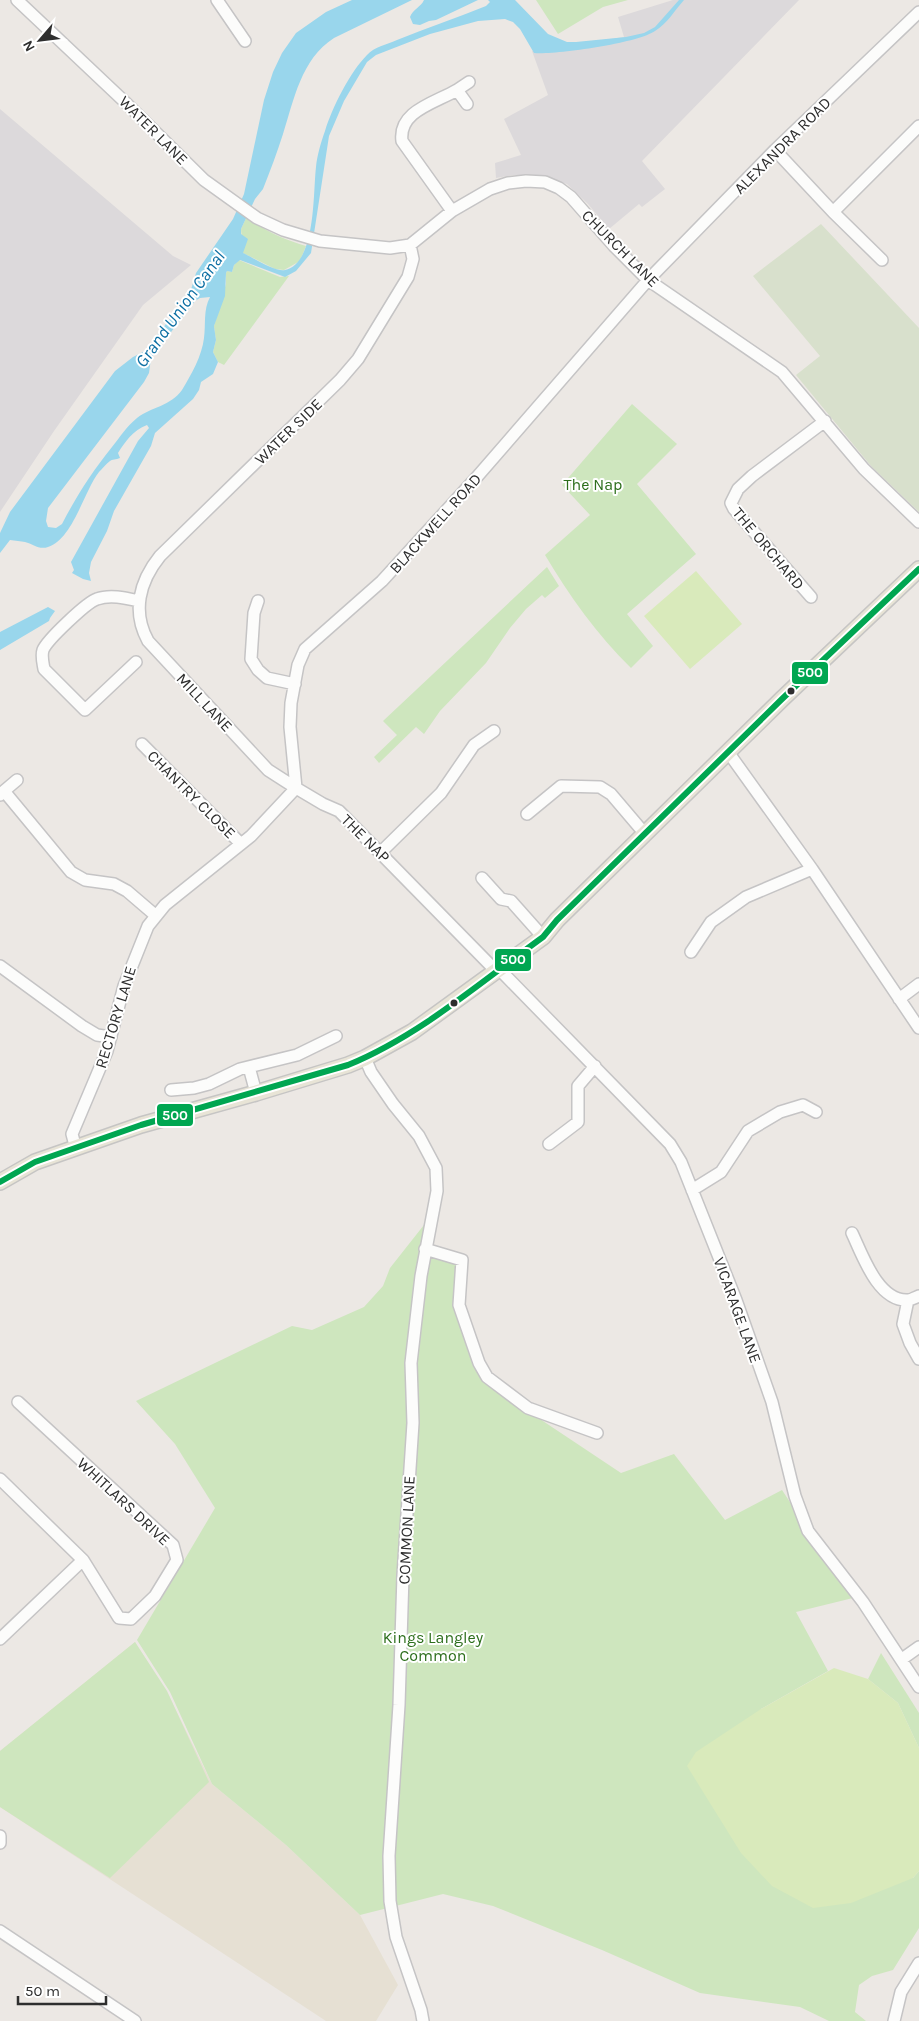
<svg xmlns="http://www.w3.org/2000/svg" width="919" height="2021" viewBox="0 0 919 2021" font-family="Karla,sans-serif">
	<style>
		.industrial { fill: #dcd9db }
		.education { fill: #e6e0d3 }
		.green { fill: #cee6be }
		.cemetery { fill: #d8e0cc }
		.pitch { fill: #d9eabb }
		.water { fill: #99d6ec; fill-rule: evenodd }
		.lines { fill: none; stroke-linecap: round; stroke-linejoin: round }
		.minor-casing { stroke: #c5c4c5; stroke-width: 14 }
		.major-casing { stroke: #c6c5c4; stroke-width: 18 }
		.minor { stroke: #fcfcfb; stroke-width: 11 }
		.major { stroke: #e8e4d6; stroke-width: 15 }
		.bus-1-casing { stroke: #fff; stroke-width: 10 }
		.bus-1 { stroke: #00a651; stroke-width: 6 }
		.bus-dot { fill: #2e2e2e; stroke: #fff; stroke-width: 2 }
		.labels { text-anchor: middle; stroke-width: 4; stroke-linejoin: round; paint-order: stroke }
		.street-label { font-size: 16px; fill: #2e2e2e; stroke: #fff }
		.park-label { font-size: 16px; fill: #2c6e1b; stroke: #fff }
		.water-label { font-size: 18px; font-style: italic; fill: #0d6fa3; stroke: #fff }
		.line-badge { stroke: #fff; stroke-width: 2 }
		.badge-label { font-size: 14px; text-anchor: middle; font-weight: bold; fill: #fff }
	</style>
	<rect width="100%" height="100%" fill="#ece8e4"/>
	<path class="industrial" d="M 673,0 L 799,0 L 642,161 L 665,189 L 642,207 L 639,204 L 609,229 L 588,204 L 567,184 L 529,175 L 513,175 L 496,178 L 495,163 L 521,155 L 504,119 L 548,95 L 532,51 L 624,37 L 618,17 Z
		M 0,109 L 173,256 L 191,265 L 143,305 L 54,431 L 0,512 Z"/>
	<path class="education" d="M 135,1642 L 169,1696 L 212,1784 L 286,1845 L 360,1915 L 398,1985 L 376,2021 L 326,2021 L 0,1807 L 0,1751 Z"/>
	<path class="green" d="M 536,0 L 628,0 L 603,7 L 558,34 Z
		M 247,216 C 265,232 283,239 306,246 L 300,261 L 284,270 L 275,269 L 243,253 L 241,229 Z
		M 239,260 L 280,277 L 289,276 L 224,365 L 218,362 L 213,352 L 216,340 L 214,326 L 226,284 L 226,273 L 227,271 L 232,272 L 234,265 Z
		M 632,404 L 677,444 L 637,484 L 696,554 L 627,614 L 653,646 L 631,668 C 597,635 569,595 545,555 L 590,515 L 562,485 Z
		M 547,567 L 559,586 L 545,598 L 542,595 L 526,609 L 510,628 L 486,663 L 440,711 L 424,734 L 416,727 L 379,763 L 374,757 L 397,735 L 383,721 Z
		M 431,1216 L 423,1250 L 458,1261 L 453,1306 L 473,1366 L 483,1381 L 621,1473 L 674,1454 L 725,1520 L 782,1490 L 853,1598 L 796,1612 L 828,1671 L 761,1709 L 913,1878 L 919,1871 L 919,1928 L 893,1970 L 872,1976 L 859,1985 L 855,2012 L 866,2021 L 829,2021 L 800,2007 L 700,1993 L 602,1950 L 493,1906 L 443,1894 L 360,1915 L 286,1845 L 212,1784 L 170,1692 L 137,1640 L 215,1508 L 175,1444 L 136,1401 L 292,1326 L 312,1330 L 364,1307 L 383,1286 L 390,1268 Z
		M 135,1642 L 167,1691 L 209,1782 L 110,1878 L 0,1807 L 0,1751 Z
		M 881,1653 L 919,1713 L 919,1748 L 898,1703 L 868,1679 Z"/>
	<path class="cemetery" d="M 821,224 L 919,328 L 919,512 L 871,466 L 796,375 L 820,356 L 753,276 Z"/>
	<path class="pitch" d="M 696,571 L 742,624 L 690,669 L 644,616 Z
		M 834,1668 L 868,1679 L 898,1703 L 919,1748 L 919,1871 L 913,1878 L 851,1903 L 813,1908 L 772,1886 L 741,1853 L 687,1766 L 696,1752 L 761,1709 Z"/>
	<path class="water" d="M 352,0 L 412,0 L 334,38 C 301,59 294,100 283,134 C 277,153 270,171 263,189 L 255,199 L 241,229 L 241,234 L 248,239 L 243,253 C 252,257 275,272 285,270 C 316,264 313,192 316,167 C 317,156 321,142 325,131 C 332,108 350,72 367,55 C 374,47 388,44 397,40 C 427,28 456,18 486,6 L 490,2 L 488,0 L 515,0 L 548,34 L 567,42 L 576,42 L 626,37 L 644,33 L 655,27 L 679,0 L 684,0 C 675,10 667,24 655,31 C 638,43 556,55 534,53 L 520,29 L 513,22 L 505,19 L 478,21 L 430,34 L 376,55 L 367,62 L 344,101 L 329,136 L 311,253 L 296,271 L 285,277 L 240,260 L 234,265 L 232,272 L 227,271 L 226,273 L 225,296 L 214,326 L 216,340 L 213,352 L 218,362 L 213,374 L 201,382 L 199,390 L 193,399 L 155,433 L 151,446 L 114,511 L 107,531 L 91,562 L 89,573 L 91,581 L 83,579 L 72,573 L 74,570 L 71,562 L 138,441 L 149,428 L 147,425 C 133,430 125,442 118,453 L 120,458 C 116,460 112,459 110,461 C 106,464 102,469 99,472 C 84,491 73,539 48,547 C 39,550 33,544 25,542 C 21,541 15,541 10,540 L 0,553 L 0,533 L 10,512 L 115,371 L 133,357 L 145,351 L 190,293 L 196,273 L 233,219 L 244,194 L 264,100 L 273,72 L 282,53 L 296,33 L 326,12 ZM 210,297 C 203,310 206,324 204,338 C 202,356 191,375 182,390 C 171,406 151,407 137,418 C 127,426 120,437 112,447 C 92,472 77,495 62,524 L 56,528 L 48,527 L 46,521 L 48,508 L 144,382 L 149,373 L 151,358 L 195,301 L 200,298 Z
		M 424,0 L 478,0 L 436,20 L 429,21 L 420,25 L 413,24 L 410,17 C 413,9 421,7 424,0 Z
		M 48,607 L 55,611 L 50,618 L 49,621 L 0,650 L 0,632 Z"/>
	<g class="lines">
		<g class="minor-casing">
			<path id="minor" d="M 17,0 L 126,103 L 204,180 L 257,218 L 283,230 L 320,241 L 390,248 L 410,245 L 452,211 L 490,189 L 508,183 L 526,181 L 545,182 L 559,188 L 571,197 L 614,246 L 648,280 L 782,372 L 864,469 L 919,522
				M 217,0 L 245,41
				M 457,90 L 469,82
				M 775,150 L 833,212 L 882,260
				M 452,211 L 402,141 C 398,111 435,103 457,90 L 467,104
				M 833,212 L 919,126
				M 811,597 L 734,509 L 731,503 L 738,489 L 752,476 L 825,421
				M 258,601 L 254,613 L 251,659 L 258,670 L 267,678 L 295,684
				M 136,662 L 85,710 L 44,669 C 43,663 41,656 43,650 C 47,640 87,602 97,599 C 110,594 126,598 139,601
				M 142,744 L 241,844
				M 728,752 L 812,869 L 919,1028
				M 296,788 L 290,727 L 291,703 L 298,665 L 305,649 L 382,581 L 476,478 L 648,280 L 775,150 L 919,12
				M 296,788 L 268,770 L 148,641 C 132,612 139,582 160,556 L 340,380 L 358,359 L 408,277 L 413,259 L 410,245
				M 4,791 L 17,780
				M 0,795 L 4,791 L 71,872 L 85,880 L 114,884 L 127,891 L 155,915
				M 527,814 L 561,786 L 600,787 L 611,794 L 645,834
				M 380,853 L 441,793 L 474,745 L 494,731
				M 482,878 L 501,899 L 511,901 L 543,937
				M 691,952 L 711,922 L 746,897 L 812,869
				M 0,966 L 82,1026 L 97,1035 L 111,1037
				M 499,969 L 670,1144 L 681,1162 L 736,1300 L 772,1402 L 795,1496 L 808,1531 L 863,1602 L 919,1687
				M 899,999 L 919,984
				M 365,1058 L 371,1072 L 393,1104 L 419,1136 L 436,1168 L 437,1191 L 421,1276 L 411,1363 L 413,1423 L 403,1575 L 399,1705 L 389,1856 L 390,1901 L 396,1937 L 421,2010 L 423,2021
				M 249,1067 L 256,1093
				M 171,1090 L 194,1088 L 209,1084 L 240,1069 L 297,1055 L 336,1036
				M 549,1144 L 578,1122 L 578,1086 L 595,1066
				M 76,1149 L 72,1134 L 107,1051 L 124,986 L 148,926 L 165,905 L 251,836 L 296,788 L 323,804 L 339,811 L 496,971
				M 692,1190 L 721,1172 L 748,1131 L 780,1112 L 803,1105 L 816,1112
				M 852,1233 C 862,1254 878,1302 908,1300 C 911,1300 916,1297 919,1296
				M 425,1249 L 462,1260 L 459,1305 L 479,1363 L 487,1377 L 528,1408 L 597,1433
				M 908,1300 L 903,1324 L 910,1343 L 919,1359
				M 0,1479 L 83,1560 L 119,1618 L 131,1619 L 155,1596 L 177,1560 L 173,1545 L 18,1402
				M 0,1639 L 83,1560
				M 902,1659 L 919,1647
				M 0,1836 L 0,1843
				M 0,1931 L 135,2021
				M 894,2021 L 901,1992 L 919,1963"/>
		</g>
		<g class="major-casing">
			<path id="major" d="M 0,1182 L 35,1162 L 141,1125 L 256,1093 L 348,1065 L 365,1058 L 412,1032 L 543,937 L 557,920 L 782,699 L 919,569"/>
		</g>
		<use href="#minor" class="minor"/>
		<use href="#major" class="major"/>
		<g class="bus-1-casing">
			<path id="bus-1" d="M 0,1182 L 35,1162 L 141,1125 L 348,1065 C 419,1036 481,982 543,937 L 557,920 L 782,699 L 919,569"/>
		</g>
		<use href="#bus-1" class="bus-1"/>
	</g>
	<g class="bus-dot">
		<circle cx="791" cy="691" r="4.5"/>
		<circle cx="454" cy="1003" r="4.5"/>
	</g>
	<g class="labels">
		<g class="street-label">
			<text transform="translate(154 130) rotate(45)" y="6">WATER LANE</text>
			<text transform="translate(782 145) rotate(-45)" y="6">ALEXANDRA ROAD</text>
			<text transform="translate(621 248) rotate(45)" y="6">CHURCH LANE</text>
			<text transform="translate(288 431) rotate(-44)" y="6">WATER SIDE</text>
			<text transform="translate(435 523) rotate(-48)" y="6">BLACKWELL ROAD</text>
			<text transform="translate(769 548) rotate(50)" y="6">THE ORCHARD</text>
			<text transform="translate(205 702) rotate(47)" y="6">MILL LANE</text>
			<text transform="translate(192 794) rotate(45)" y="6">CHANTRY CLOSE</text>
			<text transform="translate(366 838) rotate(45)" y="6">THE NAP</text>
			<text transform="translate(115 1017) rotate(-73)" y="6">RECTORY LANE</text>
			<text transform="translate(738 1310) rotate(70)" y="6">VICARAGE LANE</text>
			<text transform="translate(124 1501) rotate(43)" y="6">WHITLARS DRIVE</text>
			<text transform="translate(406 1530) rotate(-87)" y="6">COMMON LANE</text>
		</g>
		<g class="park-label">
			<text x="593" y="490">The Nap</text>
			<text x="433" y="1643">Kings Langley<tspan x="433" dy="18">Common</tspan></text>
		</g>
		<g class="water-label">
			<text transform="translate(180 309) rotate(-54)" y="6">Grand Union Canal</text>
		</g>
	</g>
	<g class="line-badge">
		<rect x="791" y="661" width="38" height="24" rx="5" fill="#00a651"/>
		<rect x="494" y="948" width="38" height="24" rx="5" fill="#00a651"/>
		<rect x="156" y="1103" width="38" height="24" rx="5" fill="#00a651"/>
	</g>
	<g class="badge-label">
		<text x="810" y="677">500</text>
		<text x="513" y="964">500</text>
		<text x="175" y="1120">500</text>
	</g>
	<g transform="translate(40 40) rotate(242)" stroke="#ffffff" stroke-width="4" paint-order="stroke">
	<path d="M0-4L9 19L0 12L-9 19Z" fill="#2e2e2e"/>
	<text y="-8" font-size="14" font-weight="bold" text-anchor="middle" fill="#2e2e2e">N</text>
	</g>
	<path d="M18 1996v8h88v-8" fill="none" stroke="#2e2e2e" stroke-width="2.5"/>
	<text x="25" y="1996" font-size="15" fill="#2e2e2e" stroke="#ffffff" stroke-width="4" paint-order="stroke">50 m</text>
</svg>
